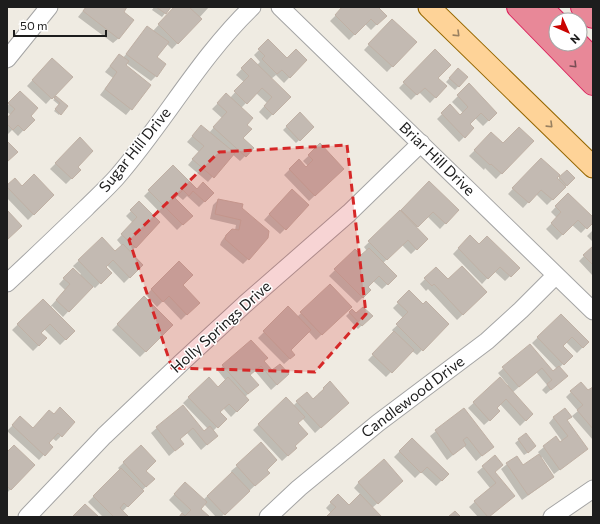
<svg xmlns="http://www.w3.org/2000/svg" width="600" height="524" viewBox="0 0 600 524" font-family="Commissioner,sans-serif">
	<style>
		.shadow { fill: #0003 }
		.building { fill: #c3bab2; stroke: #c0b1a5 }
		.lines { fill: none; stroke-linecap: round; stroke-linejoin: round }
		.minor-casing { stroke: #a4a4a4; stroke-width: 19 }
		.major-casing { stroke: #966700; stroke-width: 23 }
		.highway-casing { stroke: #dc205d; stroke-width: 24 }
		.minor { stroke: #fff; stroke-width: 17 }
		.major { stroke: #fed398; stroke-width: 21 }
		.highway { stroke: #e88898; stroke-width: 22 }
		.oneway { stroke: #998161 }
		.oneway2 { stroke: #784d54 }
		.marked { fill: #d62828; fill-opacity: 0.2; stroke: #d62828; stroke-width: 3; stroke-dasharray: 8 5; stroke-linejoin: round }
		.labels { text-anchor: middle; stroke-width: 3; stroke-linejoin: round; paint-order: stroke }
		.street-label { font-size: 15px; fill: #1d1d1d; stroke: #fff }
	</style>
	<rect width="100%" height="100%" fill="#efebe2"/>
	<path class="shadow" d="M 86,7 L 125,7 L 122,13 L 119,38 L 113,43 L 78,17 Z
		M 154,7 L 170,7 L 162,17 L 152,10 Z
		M 175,7 L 209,7 L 199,18 L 200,19 L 172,49 L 166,43 L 156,57 L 156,76 L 151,81 L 126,63 L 124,65 L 131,109 L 126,115 L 100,95 L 113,78 L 105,72 L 119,55 L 123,58 L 147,27 L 153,31 Z
		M 342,7 L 377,7 L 385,16 L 371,30 L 365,24 L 349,40 L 330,21 L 343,8 Z
		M 392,20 L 415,42 L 387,72 L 364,50 Z
		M 268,41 L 287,59 L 306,60 L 284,83 L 276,75 L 271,79 L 289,97 L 267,120 L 259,112 L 267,103 L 256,93 L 241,108 L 246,125 L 242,138 L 245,156 L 240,161 L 232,154 L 208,182 L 188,165 L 199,152 L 187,142 L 196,132 L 209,133 L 222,118 L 212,109 L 221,100 L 230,98 L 244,82 L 236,75 L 251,59 L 257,65 L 260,62 L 254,55 Z
		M 435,51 L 437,78 L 445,87 L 430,103 L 419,92 L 411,100 L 399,88 Z
		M 52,59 L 71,77 L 46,104 L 27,86 Z
		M 458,69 L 467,77 L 455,90 L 446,82 Z
		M 469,85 L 496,113 L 483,126 L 475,118 L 469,124 L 473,128 L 459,142 L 437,119 L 450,106 L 460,116 L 463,113 L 452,102 Z
		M 20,92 L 29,116 L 33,120 L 18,136 L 12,130 L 7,135 L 7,119 L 11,115 L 7,112 L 7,106 Z
		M 56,98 L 67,107 L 59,115 L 54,111 L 59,105 L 53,100 Z
		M 300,114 L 313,127 L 296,143 L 283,130 Z
		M 491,134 L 503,145 L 533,141 L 496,179 L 485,168 L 484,170 L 469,156 Z
		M 80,139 L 77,167 L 80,170 L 66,184 L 50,169 Z
		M 320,145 L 343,169 L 309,201 L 284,175 L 299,160 L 306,168 L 308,166 L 303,161 Z
		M 541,159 L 557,180 L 567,171 L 574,178 L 547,205 L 536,194 L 523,208 L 508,194 Z
		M 173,167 L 197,190 L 213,193 L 199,207 L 187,196 L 183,200 L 177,195 L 173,198 L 191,216 L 177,230 L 144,196 Z
		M 429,183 L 458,210 L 440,229 L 427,216 L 416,228 L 427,239 L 411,254 L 402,245 L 383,263 L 396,276 L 382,289 L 373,281 L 367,287 L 370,290 L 357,303 L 329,276 L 355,250 L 361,257 L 367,251 L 364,247 Z
		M 7,187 L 22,187 L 53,195 L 28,220 L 7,198 Z
		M 568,194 L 593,218 L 593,221 L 581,233 L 572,225 L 557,240 L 546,229 L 557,218 L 551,212 Z
		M 286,196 L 285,229 L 280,234 L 264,220 Z
		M 218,200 L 241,208 L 248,259 L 243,264 L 220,245 L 221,242 L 226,235 L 235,230 L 236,225 L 210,219 L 213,205 Z
		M 139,203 L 159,222 L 130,253 L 142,265 L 124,283 L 107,265 L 104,267 L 110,273 L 95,288 L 92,286 L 63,317 L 52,306 L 50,308 L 74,331 L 60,345 L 44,329 L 40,333 L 46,338 L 33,351 L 12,330 L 43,300 L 50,307 L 65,290 L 59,284 L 73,269 L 80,275 L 81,274 L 73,266 L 102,239 L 115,253 L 122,246 L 117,240 L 133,223 L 126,216 Z
		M 593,230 L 593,242 L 587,236 Z
		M 470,236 L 479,245 L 518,268 L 505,281 L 494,271 L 482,284 L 453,254 Z
		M 593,247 L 593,276 L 579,261 Z
		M 179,262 L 181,285 L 198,303 L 181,320 L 163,301 L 157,307 L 146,295 Z
		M 436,268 L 448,280 L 486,292 L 457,320 L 428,289 L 426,291 L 420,284 Z
		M 330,285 L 350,307 L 316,340 L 308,331 L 289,350 L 294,355 L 284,364 L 258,338 L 288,308 L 297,317 Z
		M 409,292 L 423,305 L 448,324 L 417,355 L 412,351 L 386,377 L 368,360 L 394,333 L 392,330 L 404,319 L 393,308 Z
		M 144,298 L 172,325 L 140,357 L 112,330 Z
		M 352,310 L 356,315 L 371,316 L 358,329 L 346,316 Z
		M 561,315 L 588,342 L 577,353 L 566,342 L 562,346 L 571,356 L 559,368 L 561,381 L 546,394 L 542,390 L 547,385 L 536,372 L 512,393 L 532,414 L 520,426 L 500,404 L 495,408 L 493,417 L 484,425 L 468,408 L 500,379 L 506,386 L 508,385 L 498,373 L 530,345 L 553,372 L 557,369 L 532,343 Z
		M 263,361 L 272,372 L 282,380 L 271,390 L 255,371 L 249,375 L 252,390 L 245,397 L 248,400 L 231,417 L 223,408 L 219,412 L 225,419 L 213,431 L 211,441 L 201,450 L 187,433 L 179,439 L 177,449 L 169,456 L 151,433 L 182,406 L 204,432 L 208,429 L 183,403 L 209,378 L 218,388 L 226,381 L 218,371 L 223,366 Z
		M 330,383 L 342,408 L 315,433 L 302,418 L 297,423 L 294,447 L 296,448 L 282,461 L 253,430 L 286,399 L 293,406 L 297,402 L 313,401 L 319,395 L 318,394 Z
		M 593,388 L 593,440 L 572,416 L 578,411 L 566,397 L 571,392 L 588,391 Z
		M 463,409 L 492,447 L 476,461 L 464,446 L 447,460 L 430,436 Z
		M 44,417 L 61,436 L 56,441 L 52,438 L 47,443 L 51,447 L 39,460 L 7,431 L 20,418 L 33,429 Z
		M 554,417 L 570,417 L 566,421 L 587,449 L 554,474 L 542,457 L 540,458 L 553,477 L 547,482 L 522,500 L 501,469 L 516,457 L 523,466 L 540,455 L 538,452 L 556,437 L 560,443 L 562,441 L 549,423 Z
		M 526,434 L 532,450 L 524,455 L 515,443 Z
		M 412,439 L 448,474 L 436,486 L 421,472 L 415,478 L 394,457 Z
		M 261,444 L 263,478 L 221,517 L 216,517 L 204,504 L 200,509 L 208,517 L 180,517 L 183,514 L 169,500 L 185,483 L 203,500 L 232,473 L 231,471 L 237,466 Z
		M 141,446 L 145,471 L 153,479 L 122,512 L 127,517 L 103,517 L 88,502 L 120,470 L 118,468 Z
		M 7,453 L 34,465 L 7,493 Z
		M 483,467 L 494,472 L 508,501 L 489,517 L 478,517 L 469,507 L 490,488 L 477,472 Z
		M 359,482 L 397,486 L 372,508 L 381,517 L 327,517 L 331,513 L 326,508 L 338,495 L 349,506 L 361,495 L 354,488 Z"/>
	<path class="building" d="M 86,7 L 127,7 L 124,12 L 134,20 L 119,39 L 83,11 Z
		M 156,7 L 171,7 L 166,14 Z
		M 174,7 L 189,7 L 202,19 L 178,44 L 158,24 Z
		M 342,7 L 378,7 L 387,16 L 377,25 L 371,19 L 355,35 L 335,15 Z
		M 392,19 L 417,42 L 393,67 L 368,44 Z
		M 147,26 L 169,42 L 157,57 L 166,64 L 157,77 L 126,54 Z
		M 268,39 L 287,58 L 296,49 L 307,60 L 290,78 L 282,70 L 277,74 L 262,59 L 265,56 L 258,49 Z
		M 435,49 L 451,65 L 438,78 L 447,86 L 436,98 L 425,88 L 417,95 L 403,82 Z
		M 119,54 L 129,61 L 126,65 L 151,85 L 132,110 L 105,89 L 117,72 L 110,66 Z
		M 52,58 L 73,77 L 52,99 L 32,80 Z
		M 251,58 L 291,97 L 273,115 L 264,106 L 272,97 L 262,88 L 247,104 L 234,91 L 249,76 L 241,68 Z
		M 458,68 L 468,77 L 459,87 L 449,78 Z
		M 469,83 L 497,113 L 489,121 L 481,113 L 470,124 L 474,128 L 465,138 L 441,113 L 450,104 L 460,115 L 468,107 L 457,95 Z
		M 20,91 L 38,108 L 31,116 L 35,120 L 24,131 L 18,125 L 13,130 L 7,124 L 7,118 L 15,109 L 8,103 Z
		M 226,93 L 253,118 L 247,125 L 252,129 L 243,138 L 254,148 L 246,157 L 213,127 L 227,112 L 217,103 Z
		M 56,96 L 68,106 L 61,115 L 55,109 L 60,103 L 54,98 Z
		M 300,112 L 314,127 L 300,141 L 286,126 Z
		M 201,125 L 235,153 L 214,178 L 192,159 L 204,146 L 192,136 Z
		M 519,127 L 534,141 L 502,174 L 491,164 L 490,165 L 474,150 L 491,132 L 503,143 Z
		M 80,137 L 93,151 L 78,167 L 81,170 L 72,179 L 55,163 Z
		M 7,141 L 18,152 L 7,162 Z
		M 320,143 L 344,169 L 315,196 L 289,169 L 299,159 L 306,167 L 313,160 L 308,155 Z
		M 541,158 L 560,175 L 557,178 L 566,187 L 553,200 L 541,190 L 529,203 L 512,188 Z
		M 173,165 L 197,189 L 203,182 L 214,193 L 205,202 L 193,191 L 189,196 L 183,190 L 175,198 L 193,216 L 183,225 L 148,190 Z
		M 567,170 L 575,178 L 567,186 L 559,177 Z
		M 34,174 L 54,195 L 34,215 L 7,187 L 7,185 L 15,178 L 22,186 Z
		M 429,181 L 459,210 L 446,224 L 433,212 L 418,227 L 401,210 Z
		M 292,189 L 309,205 L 286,230 L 269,214 Z
		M 568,193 L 593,217 L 593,223 L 587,229 L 578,220 L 563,235 L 551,223 L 561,212 L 555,206 Z
		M 218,199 L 243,204 L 242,208 L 269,231 L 268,238 L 249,260 L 225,239 L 226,235 L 232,229 L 239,230 L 241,220 L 215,214 Z
		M 139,201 L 160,222 L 136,248 L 121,234 L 137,217 L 130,210 Z
		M 7,210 L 22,226 L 7,240 Z
		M 400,210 L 428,239 L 417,250 L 408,240 L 387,260 L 368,241 Z
		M 470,235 L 479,244 L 487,236 L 520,268 L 511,277 L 500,267 L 488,279 L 458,248 Z
		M 102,237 L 115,251 L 123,244 L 143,265 L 130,278 L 113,260 L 106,267 L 112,273 L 101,284 L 78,260 Z
		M 593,246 L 593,265 L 583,255 Z
		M 369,248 L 397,276 L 388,285 L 379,276 L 368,287 L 371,290 L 363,298 L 334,269 L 355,249 L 361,255 Z
		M 179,261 L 193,275 L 183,285 L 200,303 L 187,315 L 169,296 L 163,302 L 151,289 Z
		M 462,266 L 487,292 L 463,315 L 434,284 L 432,286 L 424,278 L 436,267 L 448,279 Z
		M 73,268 L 93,287 L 69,312 L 56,300 L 70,284 L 63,278 Z
		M 330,284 L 352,307 L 322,335 L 300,312 Z
		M 409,290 L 423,304 L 426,301 L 449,324 L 423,351 L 396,324 L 408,312 L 397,302 Z
		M 144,296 L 173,325 L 146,352 L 117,324 Z
		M 43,299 L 75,331 L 66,340 L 50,324 L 41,333 L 47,338 L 39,346 L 17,324 Z
		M 288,306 L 311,330 L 291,350 L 295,355 L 290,359 L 263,331 Z
		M 363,307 L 373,316 L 362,326 L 349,312 L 352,309 L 356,313 Z
		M 561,314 L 589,342 L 583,348 L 572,337 L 563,346 L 573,356 L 564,365 L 537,337 Z
		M 394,331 L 414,350 L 392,373 L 372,354 Z
		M 251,340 L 268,358 L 264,361 L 272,370 L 280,364 L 289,374 L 277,385 L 261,366 L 250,375 L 259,385 L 248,394 L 222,365 Z
		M 530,344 L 553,371 L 559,366 L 568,376 L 551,390 L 547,384 L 552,380 L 542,368 L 519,387 L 502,367 Z
		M 209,377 L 218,387 L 228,377 L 249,400 L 237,412 L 229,404 L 220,412 L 227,419 L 218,428 L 188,397 Z
		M 500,377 L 533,414 L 526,421 L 506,399 L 497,408 L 500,411 L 490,421 L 473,402 Z
		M 330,381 L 349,403 L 321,428 L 296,401 L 307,392 L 313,399 L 324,389 L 323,388 Z
		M 581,382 L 588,390 L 593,387 L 593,429 L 577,410 L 583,405 L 570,391 Z
		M 286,397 L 305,417 L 298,423 L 308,434 L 295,446 L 297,448 L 288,456 L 258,424 Z
		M 183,405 L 204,431 L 210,426 L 218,436 L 207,445 L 193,428 L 180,439 L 184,444 L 175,451 L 156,427 Z
		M 60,407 L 75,422 L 62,437 L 58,433 L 49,443 L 53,447 L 45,456 L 12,425 L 20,416 L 33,428 L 49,410 L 54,414 Z
		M 464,408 L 494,447 L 482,456 L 467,437 L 463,440 L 466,445 L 453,455 L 435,430 Z
		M 565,408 L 572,417 L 567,420 L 588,449 L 560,470 L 543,446 L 556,436 L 560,442 L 568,436 L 553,417 Z
		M 526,433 L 536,446 L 528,453 L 518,439 Z
		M 412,438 L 449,474 L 442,481 L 427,467 L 421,473 L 399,451 Z
		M 261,442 L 277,460 L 267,470 L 270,473 L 255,486 L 236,465 Z
		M 14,445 L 35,465 L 11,490 L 7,486 L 7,452 Z
		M 141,445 L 156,461 L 146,471 L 155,479 L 146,487 L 123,462 Z
		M 539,454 L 554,477 L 528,495 L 506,463 L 517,456 L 523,465 Z
		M 495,455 L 503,465 L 495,472 L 515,496 L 489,517 L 488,517 L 474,501 L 496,483 L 482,466 Z
		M 384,459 L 403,481 L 378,504 L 358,482 Z
		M 121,468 L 144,491 L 128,507 L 124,503 L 120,508 L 129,517 L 114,517 L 93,496 Z
		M 232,472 L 250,491 L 225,515 L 207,496 Z
		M 185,482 L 207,502 L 201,509 L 210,517 L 179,517 L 182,513 L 185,516 L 191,510 L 174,494 Z
		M 338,494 L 349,505 L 360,494 L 382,517 L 326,517 L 336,507 L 330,502 Z
		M 85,504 L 99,517 L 72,517 Z
		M 455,511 L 461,517 L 448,517 Z"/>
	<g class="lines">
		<g class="minor-casing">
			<path id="minor" d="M 280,7 L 593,311
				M 7,59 L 49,7
				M 7,283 C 34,258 60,233 86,208 C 96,198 107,188 116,178 C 164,123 199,58 252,7
				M 27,517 L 104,436 L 181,363 L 245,304 L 349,213 L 421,143
				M 268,517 L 299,488 L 378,423 L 487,341 L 521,310 L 556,275
				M 552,517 L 593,489"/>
		</g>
		<g class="major-casing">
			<path id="major" d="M 429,7 L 593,167"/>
		</g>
		<g class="highway-casing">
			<path id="highway" d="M 518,7 L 593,84
				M 541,7 L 556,22
				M 582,7 L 593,17
				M 578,44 L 593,59"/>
		</g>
		<use href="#minor" class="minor"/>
		<use href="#major" class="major"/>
		<use href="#highway" class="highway"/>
	</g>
	<defs><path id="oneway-chevron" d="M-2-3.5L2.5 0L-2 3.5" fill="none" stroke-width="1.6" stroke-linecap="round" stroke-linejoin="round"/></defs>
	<g class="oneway">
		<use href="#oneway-chevron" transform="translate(457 34) rotate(44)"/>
		<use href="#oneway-chevron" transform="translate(550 125) rotate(44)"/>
	</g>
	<use class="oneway2" href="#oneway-chevron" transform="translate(574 65) rotate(45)"/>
	<path class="marked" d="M 347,145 L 366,314 L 315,372 L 172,368 L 129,240 L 219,152 Z"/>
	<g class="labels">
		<g class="street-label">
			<text transform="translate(135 150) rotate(-51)" y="5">Sugar Hill Drive</text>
			<text transform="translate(437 159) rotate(44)" y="5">Briar Hill Drive</text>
			<text transform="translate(221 327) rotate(-42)" y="5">Holly Springs Drive</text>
			<text transform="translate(413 397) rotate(-37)" y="5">Candlewood Drive</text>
		</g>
	</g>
	<rect width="600" height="524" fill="none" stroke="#1d1d1d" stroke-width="16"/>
	<g transform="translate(568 32) rotate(135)"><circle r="19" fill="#ffffff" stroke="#a5a5a5"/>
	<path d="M0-3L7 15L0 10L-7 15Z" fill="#ca0300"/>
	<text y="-6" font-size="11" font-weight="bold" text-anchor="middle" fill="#1d1d1d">N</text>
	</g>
	<path d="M14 30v6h92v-6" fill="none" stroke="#1d1d1d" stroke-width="2"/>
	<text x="20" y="30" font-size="12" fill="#1d1d1d" stroke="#ffffff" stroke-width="3" paint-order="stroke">50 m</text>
</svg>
